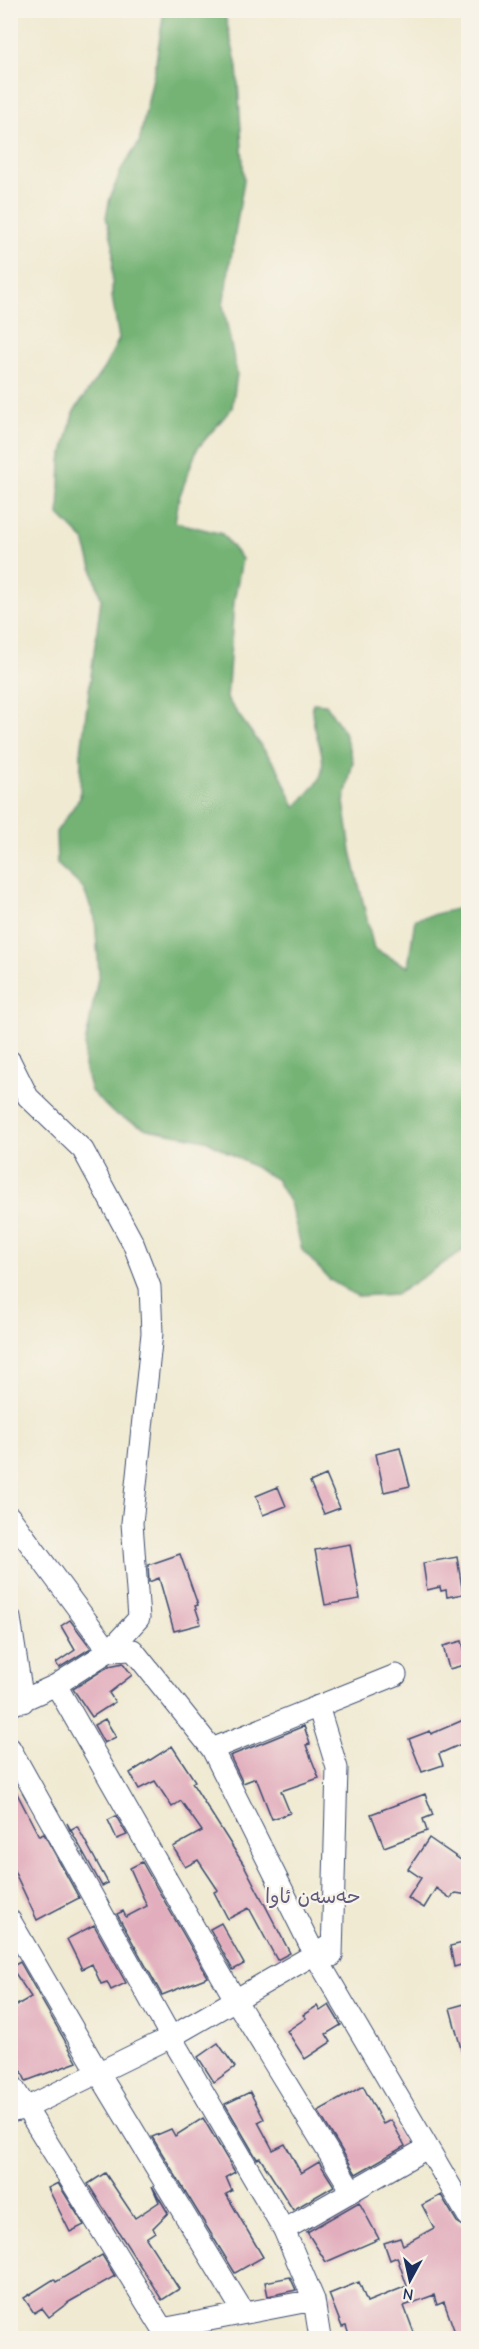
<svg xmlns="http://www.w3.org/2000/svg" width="479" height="2349" viewBox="0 0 479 2349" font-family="'Comic Neue','Playpen Sans Arabic',sans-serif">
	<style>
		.forest { fill: #74b374; stroke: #487169; stroke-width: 1.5 }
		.building { fill: #e2aebd }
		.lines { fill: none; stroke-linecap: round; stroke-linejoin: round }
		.minor-casing { stroke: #3b4b6f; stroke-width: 23 }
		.minor { stroke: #fff; stroke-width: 21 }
		.labels { text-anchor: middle; stroke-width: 4.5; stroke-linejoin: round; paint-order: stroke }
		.quarter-label { font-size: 20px; fill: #615b7f; stroke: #f7f3e8 }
	</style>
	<rect width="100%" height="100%" fill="#f7f3e8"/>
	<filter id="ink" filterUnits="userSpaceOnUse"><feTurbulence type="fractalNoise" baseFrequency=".0167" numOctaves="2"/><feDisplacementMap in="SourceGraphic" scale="12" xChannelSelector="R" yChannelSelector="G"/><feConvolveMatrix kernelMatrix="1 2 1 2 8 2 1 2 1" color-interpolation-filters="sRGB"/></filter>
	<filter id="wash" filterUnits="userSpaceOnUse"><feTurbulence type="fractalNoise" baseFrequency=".008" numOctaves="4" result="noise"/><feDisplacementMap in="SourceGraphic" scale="24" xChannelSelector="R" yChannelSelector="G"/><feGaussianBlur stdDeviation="1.35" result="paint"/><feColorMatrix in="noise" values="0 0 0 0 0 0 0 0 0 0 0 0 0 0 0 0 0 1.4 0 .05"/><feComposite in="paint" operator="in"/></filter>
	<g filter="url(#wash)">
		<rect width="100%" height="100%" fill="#f0ead2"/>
		<path class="forest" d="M 164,11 L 224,11 L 237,66 L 244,180 L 223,305 L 237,374 L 232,408 L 197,449 L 179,498 L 175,522 L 222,534 L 242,559 L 234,601 L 227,699 L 278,769 L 295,807 C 303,799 315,787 320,778 C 330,753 308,728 313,703 L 326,704 L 344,732 L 353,761 L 344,802 L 351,851 L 374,949 L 408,967 L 415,919 L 464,907 L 468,910 L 468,1247 L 397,1294 L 357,1296 L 330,1280 L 302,1250 L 290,1203 L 276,1179 L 206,1140 L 147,1129 L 113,1113 L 91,1091 L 84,1066 L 85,1046 L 99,973 L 95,918 L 83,888 L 57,864 L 56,832 L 80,798 L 81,752 L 101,599 L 84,540 L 59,515 L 61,461 L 74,411 L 104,368 L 119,339 L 112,296 L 113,244 L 106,217 L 110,198 L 122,168 L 139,143 L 155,68 Z"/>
		<g id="blocks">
			<path class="building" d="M 400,1448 L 410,1486 L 384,1492 L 376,1454 Z
				M 326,1475 L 340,1508 L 324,1514 L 310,1482 Z
				M 278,1487 L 286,1506 L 263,1515 L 256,1496 Z
				M 350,1544 L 360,1599 L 325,1605 L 315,1550 Z
				M 180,1554 L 198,1605 L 195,1606 L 201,1624 L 174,1631 L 159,1578 L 149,1582 L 148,1565 Z
				M 457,1557 L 463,1594 L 447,1597 L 446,1590 L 441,1591 L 440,1587 L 427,1590 L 423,1563 Z
				M 70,1620 L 91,1648 L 59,1668 L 56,1663 L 75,1650 L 61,1626 Z
				M 462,1641 L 468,1664 L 449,1669 L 443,1646 Z
				M 123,1663 L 132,1675 L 109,1693 L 115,1702 L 92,1717 L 73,1689 L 109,1666 Z
				M 468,1718 L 468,1741 L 439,1754 L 443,1765 L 422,1772 L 409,1739 L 430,1731 L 431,1734 Z
				M 105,1719 L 116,1737 L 104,1743 L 94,1725 Z
				M 304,1726 L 310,1744 L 306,1745 L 319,1778 L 281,1791 L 290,1813 L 272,1819 L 256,1778 L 243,1783 L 230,1756 Z
				M 172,1746 L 195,1781 L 192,1783 L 244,1865 L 290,1953 L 277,1960 L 249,1908 L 228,1919 L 214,1892 L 218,1890 L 198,1860 L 185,1867 L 173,1847 L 202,1831 L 181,1801 L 172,1807 L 155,1781 L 139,1789 L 130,1773 Z
				M 10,1780 L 39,1836 L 44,1834 L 79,1898 L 37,1920 L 10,1862 Z
				M 425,1794 L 433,1815 L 423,1819 L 427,1831 L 384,1847 L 371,1814 Z
				M 116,1816 L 127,1835 L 117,1839 L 108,1820 Z
				M 67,1823 L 70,1830 L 77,1826 L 108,1883 L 102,1886 Z
				M 429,1838 L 468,1865 L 468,1895 L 456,1893 L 450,1898 L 436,1888 L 424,1908 L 408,1898 L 421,1878 L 408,1869 Z
				M 142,1862 L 208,1977 L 162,1995 L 117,1914 L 123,1911 L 126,1917 L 147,1906 L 130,1868 Z
				M 221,1923 L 244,1964 L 233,1970 L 210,1929 Z
				M 94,1925 L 126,1983 L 111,1990 L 107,1982 L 101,1984 L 92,1964 L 82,1969 L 67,1939 Z
				M 468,1942 L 468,1963 L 454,1967 L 450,1946 Z
				M 20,1962 L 77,2062 L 26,2081 L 10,2048 L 10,2009 L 31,1997 L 11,1967 Z
				M 468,2003 L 468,2056 L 463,2056 L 450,2008 Z
				M 329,2005 L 341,2025 L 326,2034 L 331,2042 L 305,2059 L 287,2031 L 306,2018 L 303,2015 L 317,2006 L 320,2011 Z
				M 218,2043 L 235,2067 L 214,2082 L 198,2057 Z
				M 363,2086 L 383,2124 L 391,2120 L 405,2146 L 356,2174 L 318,2111 Z
				M 250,2092 L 264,2119 L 258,2122 L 273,2150 L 285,2144 L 301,2173 L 319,2162 L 334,2186 L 293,2210 L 260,2158 L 257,2159 L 225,2104 Z
				M 203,2118 L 235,2172 L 226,2177 L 232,2191 L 226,2194 L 263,2257 L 235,2273 L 152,2137 L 171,2129 L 175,2136 Z
				M 105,2173 L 135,2218 L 159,2202 L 152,2186 L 168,2213 L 153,2228 L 155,2232 L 146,2238 L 179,2289 L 162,2300 L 88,2184 Z
				M 58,2183 L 84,2225 L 70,2232 L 48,2188 Z
				M 441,2195 L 457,2222 L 466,2228 L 468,2233 L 468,2338 L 457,2338 L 444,2302 L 437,2305 L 434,2295 L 404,2306 L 416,2338 L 350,2338 L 346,2326 L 342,2327 L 329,2294 L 359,2282 L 367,2302 L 407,2286 L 397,2257 L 390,2260 L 384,2243 L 400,2238 L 403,2245 L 434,2228 L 422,2205 Z
				M 359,2202 L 379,2239 L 326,2262 L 307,2232 Z
				M 102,2255 L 115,2276 L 69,2302 L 49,2317 L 42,2308 L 34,2313 L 24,2298 L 54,2279 L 56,2282 Z
				M 290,2277 L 296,2290 L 268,2296 L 265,2282 Z"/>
		</g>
	</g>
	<g filter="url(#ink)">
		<use href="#blocks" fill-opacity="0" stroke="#3b4b6f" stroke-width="1.5"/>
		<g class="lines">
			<g class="minor-casing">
				<path id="minor" d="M 10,1061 L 28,1097 L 83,1150 L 133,1243 L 150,1287 L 152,1333 L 132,1523 L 139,1618 L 109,1651 L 56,1685 L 10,1706
					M 10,1517 L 109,1651 L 133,1650 L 212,1749 L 315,1955 L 468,2216
					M 10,1618 L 23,1702
					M 56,1685 L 236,2001 L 352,2191
					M 318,1706 L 337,1768 L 332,1956
					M 10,1748 L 171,2037 L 284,2230 L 314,2300 L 320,2338
					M 212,1749 L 396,1675
					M 10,1920 L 98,2072 L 244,2313
					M 10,2082 L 168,2338
					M 10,2112 L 26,2108 L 171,2037 L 332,1944
					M 284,2230 L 427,2148
					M 162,2329 L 314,2300"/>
			</g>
			<use href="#minor" class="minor"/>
		</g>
	</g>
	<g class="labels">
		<g class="quarter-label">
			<text x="313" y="1903">حەسەن ئاوا</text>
		</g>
	</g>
	<rect width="479" height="2349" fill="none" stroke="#f7f3e8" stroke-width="36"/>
	<g transform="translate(410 2280) rotate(188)" stroke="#f7f3e8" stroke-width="4.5" paint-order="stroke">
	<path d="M0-4.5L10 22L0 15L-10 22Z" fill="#1b2f5e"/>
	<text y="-9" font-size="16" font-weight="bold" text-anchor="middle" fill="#1b2f5e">N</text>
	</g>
</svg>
